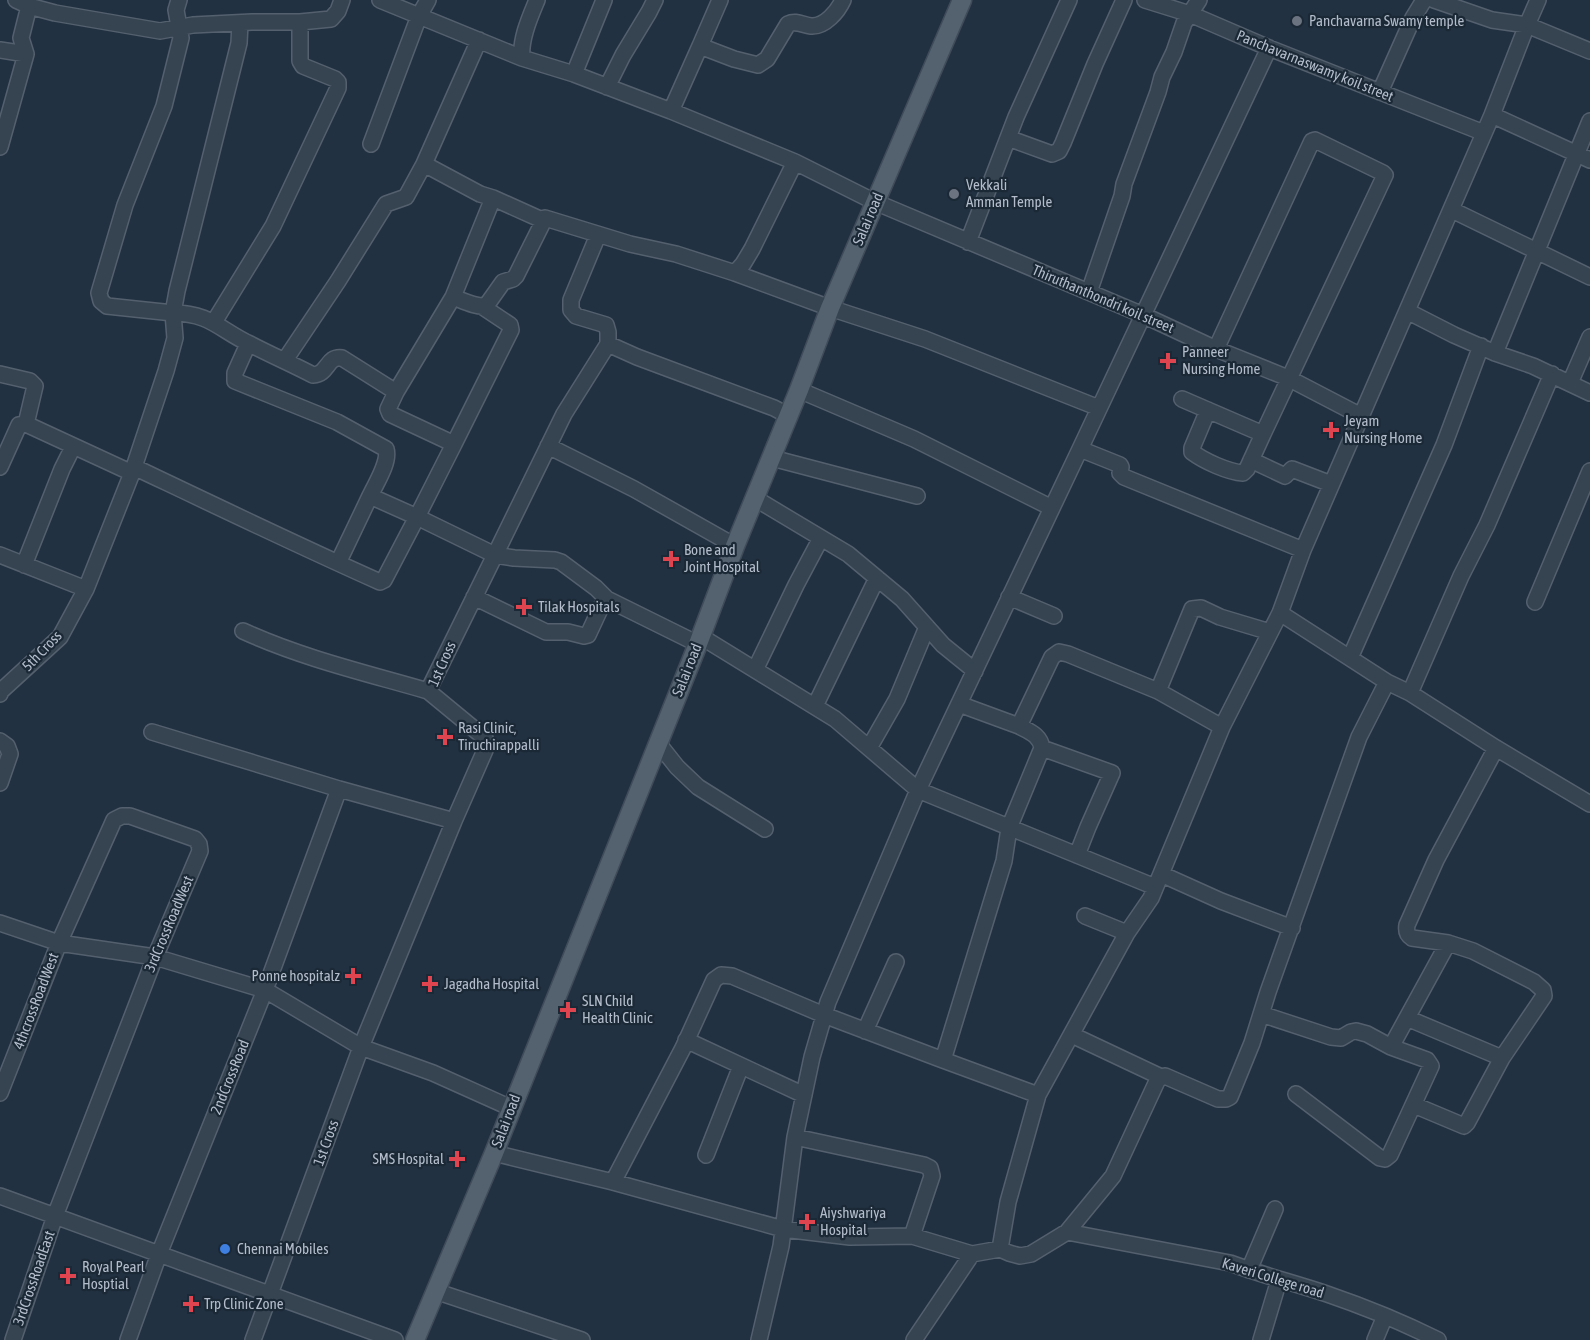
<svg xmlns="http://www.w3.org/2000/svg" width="1590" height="1340" viewBox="0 0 1590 1340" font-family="'Asap Condensed',sans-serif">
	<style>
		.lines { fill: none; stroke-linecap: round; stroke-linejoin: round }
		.minor-casing { stroke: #54606e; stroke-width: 18 }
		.major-casing { stroke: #404c59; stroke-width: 21 }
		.minor { stroke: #364350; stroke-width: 15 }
		.major { stroke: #546270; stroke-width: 18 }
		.worship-dot { fill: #6b7280; stroke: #1b2835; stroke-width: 2 }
		.health-dot { fill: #e0444e; stroke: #1b2835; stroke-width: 2 }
		.shop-dot { fill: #3f7fe0; stroke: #1b2835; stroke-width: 2 }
		.labels { text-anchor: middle; stroke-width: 4.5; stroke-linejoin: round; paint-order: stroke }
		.poi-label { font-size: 15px; fill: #b3bdcb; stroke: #1b2835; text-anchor: start }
		.street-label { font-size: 15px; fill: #b3bdcb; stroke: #1b2835 }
	</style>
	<rect width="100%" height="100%" fill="#223141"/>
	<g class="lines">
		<g class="minor-casing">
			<path id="minor" d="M 16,0 L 29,6 L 55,13 L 160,31 L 193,25 L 252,22 L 300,22 L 331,19 L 338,11 L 342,0
				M 380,0 L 522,58 L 574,74 L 671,111 L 795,162 L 875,202 L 1143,315 L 1216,349 L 1288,378 L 1361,416
				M 1145,0 L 1190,14 L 1269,48 L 1484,133
				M 1434,0 L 1492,20 L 1527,25 L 1590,51
				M 240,23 L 239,43 L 177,291 L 173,313 C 210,313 220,330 250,344 C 271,355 292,364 313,375 C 329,374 326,356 342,358 L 396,392 L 388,409 L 390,414 L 454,444 L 417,517 L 495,555 L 428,691 L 485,738 L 486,748 L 454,821 L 361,1047 L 253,1340
				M 700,46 L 720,0
				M 0,50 L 26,54
				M 522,58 C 520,39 530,17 537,0
				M 574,74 L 604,0
				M 607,87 L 623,55 L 649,12 L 655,0
				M 1380,92 L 1413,18 L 1424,0
				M 671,111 L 700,46 L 734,59 L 758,65 L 767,59 L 788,24 C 796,20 803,25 811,26 C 825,27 838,11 843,0
				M 1492,115 L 1590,160
				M 1008,138 L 1052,154 L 1059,151 L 1063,143 L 1095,64 L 1124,0
				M 371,144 L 419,16 L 428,0
				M 0,147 L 26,54 L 21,38 L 29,6
				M 493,198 L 542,220
				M 1452,210 L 1590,277
				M 598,235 L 571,300 L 571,310 L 576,316 L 606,325 L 608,332 L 608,344 L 564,414 L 495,555 L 514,558 L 555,560 L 561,562 L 596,588 L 607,599
				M 968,242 L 1016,117 L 1069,0
				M 735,273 L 830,308 L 925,339 L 1099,408
				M 1089,292 L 1122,196 L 1124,184 L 1158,92 L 1162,77 L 1174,52 L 1184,23 L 1199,0
				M 453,297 L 493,198 L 480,194 L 424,164 L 479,40
				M 1407,311 L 1454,335 L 1495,353 L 1533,366 L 1590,393
				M 214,322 L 273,226 L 338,88 L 338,82 L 335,79 L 303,66 L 300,61 L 300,22
				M 248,344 L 235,373 L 235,381 L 337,422 L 386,449 C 390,462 376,483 370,496
				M 608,344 L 637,357 L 774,408 L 789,416
				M 1495,353 L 1590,121
				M 285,360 L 338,281 L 386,204 L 406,197 L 424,164
				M 0,374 L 30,381 L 35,386 L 26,424
				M 1570,383 L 1590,337
				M 799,390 L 914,439 L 1052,508
				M 396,392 L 453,297 C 464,301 475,307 486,306 L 503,282 L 513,279 L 516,276 L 545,218 L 630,244 L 676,254 L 735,273 L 743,264 L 752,249 L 795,162
				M 1182,399 L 1263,434 L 1378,190 L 1385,175 L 1383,173 L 1315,140 L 1312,141 L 1216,349
				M 1208,410 L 1192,448 L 1192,452 C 1204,461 1228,472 1243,473 L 1247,469 L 1263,434
				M 454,444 L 511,330 L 510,325 L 483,307
				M 548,446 L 634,489 L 735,546
				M 1080,449 L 1120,465 L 1121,467 L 1120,473 L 1124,477 L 1303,550
				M 772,458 L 917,496
				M 1251,460 L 1285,476 L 1292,469 L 1331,484
				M 0,467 L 19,425 L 26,424 L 132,473
				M 134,467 C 216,506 297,545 380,582 L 384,580 L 417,517 L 370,496 L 338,563
				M 756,499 L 848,554 L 902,599 L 943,645 L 975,671
				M 0,555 L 86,589
				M 24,565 L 62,469 L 73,447
				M 474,597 L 546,632 L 568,632 L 584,636 L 588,635 L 601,607 L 607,599 L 698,644
				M 1009,597 L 1054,616
				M 1535,602 L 1590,471
				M 1280,613 L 1387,682 L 1410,693 L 1496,748 L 1590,804
				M 243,631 C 302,658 366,673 428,691
				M 700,636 L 835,719 L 918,790 L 1155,887
				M 1350,658 L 1444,445 L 1481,346
				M 755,670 L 796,585 L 821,538
				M 1158,691 L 1192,609 L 1201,608 L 1220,617 L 1270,632
				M 1410,693 L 1461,576 L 1487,525 L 1552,374
				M 0,694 L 1,691 L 60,637 L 86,589 L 132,473 L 166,371 L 175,338 L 173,313 L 107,306 L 101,301 L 99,293 L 125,205 L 164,106 L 181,38 L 176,10 L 179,0
				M 959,704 L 1019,726 L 1052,657 L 1059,652 L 1068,654 L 1158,691 L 1222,727
				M 815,706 L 877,578
				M 1019,726 C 1030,732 1040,735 1042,748 L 1009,828 L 1004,861 L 943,1060 L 1038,1095
				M 152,732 L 339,789 L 454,821
				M 0,741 L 7,746 L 10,754 L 0,783
				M 658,743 L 677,767 L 698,787 L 765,829
				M 869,748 L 897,699 L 927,627
				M 1042,748 L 1112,773 L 1088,827 L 1077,855
				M 1161,874 L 1221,901 L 1292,928
				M 1085,916 L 1127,933
				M 0,923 L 59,943 L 155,957 L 265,990 L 361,1047 L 433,1073 L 511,1108
				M 1261,1014 L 1331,1037 L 1341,1038 L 1351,1032 L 1356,1031 L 1367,1034 L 1391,1047 L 1427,1060 L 1431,1066 L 1390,1155 L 1385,1159 L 1380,1158 L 1296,1094
				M 1407,1018 L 1502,1058
				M 865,1031 L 896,962
				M 1072,1035 L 1161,1077
				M 686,1040 L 804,1095
				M 1391,1047 L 1448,943
				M 0,1093 L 59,943 L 114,820 L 122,816 L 130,816 L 195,839 L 199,844 L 200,851 L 155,957 L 55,1216 L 13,1340
				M 1414,1105 L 1464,1126 L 1467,1123 L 1502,1058 L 1544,996 L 1543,990 L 1534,982 L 1473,951 L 1448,943 L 1412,938 C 1407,935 1406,931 1407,925 L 1436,860 L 1496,748
				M 795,1137 L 924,1165 L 930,1168 L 932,1176 L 912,1236
				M 494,1153 L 613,1182 L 783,1229 L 850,1237 L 912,1236 L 972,1254 L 1000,1249 L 1008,1202 L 1038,1095 L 1127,933 L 1151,898 L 1222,727 L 1280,613 L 1303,550 L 1492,115 L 1527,25 L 1538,0
				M 706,1155 L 741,1066
				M 613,1182 L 683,1048 L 714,980 L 721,975 L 732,976 L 824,1015 L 943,1060
				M 0,1196 L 395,1340
				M 1067,1232 L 1230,1263 C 1262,1275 1294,1283 1327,1294 C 1365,1307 1402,1322 1438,1340
				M 1000,1249 L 1009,1253 L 1020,1256 L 1031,1254 L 1067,1232 L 1113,1176 L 1158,1079 L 1165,1076 L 1218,1099 L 1226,1099 L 1230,1097 L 1252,1043 L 1268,992 L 1359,737 L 1387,682
				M 1249,1270 L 1275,1209
				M 435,1291 L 582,1340
				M 128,1340 L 159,1254 L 265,990 L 339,789
				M 759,1340 L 781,1246 L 795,1137 L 812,1057 L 828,1002 L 918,790 L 1080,449 L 1269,48
				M 914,1340 L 972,1254
				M 1261,1340 L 1279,1280
				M 1375,1340 L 1385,1316"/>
		</g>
		<g class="major-casing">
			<path id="major" d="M 415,1340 L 494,1153 L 698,644 L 735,546 L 799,390 L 830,308 L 962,0"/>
		</g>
		<use href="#minor" class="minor"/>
		<use href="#major" class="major"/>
	</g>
	<g class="worship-dot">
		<circle cx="1297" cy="21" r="6"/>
		<circle cx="954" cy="194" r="6"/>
	</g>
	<g class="health-dot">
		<path d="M1165 352h6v6h6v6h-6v6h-6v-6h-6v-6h6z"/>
		<path d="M1328 421h6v6h6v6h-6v6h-6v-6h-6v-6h6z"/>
		<path d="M668 550h6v6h6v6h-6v6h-6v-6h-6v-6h6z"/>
		<path d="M521 598h6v6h6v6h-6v6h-6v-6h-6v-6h6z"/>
		<path d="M442 728h6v6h6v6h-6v6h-6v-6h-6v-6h6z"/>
		<path d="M350 967h6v6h6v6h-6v6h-6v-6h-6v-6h6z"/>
		<path d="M427 975h6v6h6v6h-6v6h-6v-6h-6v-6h6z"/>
		<path d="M565 1001h6v6h6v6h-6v6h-6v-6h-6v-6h6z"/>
		<path d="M454 1150h6v6h6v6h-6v6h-6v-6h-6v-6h6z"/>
		<path d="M804 1213h6v6h6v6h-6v6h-6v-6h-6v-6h6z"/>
		<path d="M65 1267h6v6h6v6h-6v6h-6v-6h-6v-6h6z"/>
		<path d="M188 1295h6v6h6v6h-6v6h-6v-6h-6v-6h6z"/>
	</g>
	<circle class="shop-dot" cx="225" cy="1249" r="6"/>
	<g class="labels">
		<g class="poi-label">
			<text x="1309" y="26">Panchavarna Swamy temple</text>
			<text x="966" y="190">Vekkali<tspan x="966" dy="17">Amman Temple</tspan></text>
			<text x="1182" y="357">Panneer<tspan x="1182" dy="17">Nursing Home</tspan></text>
			<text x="1344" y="426">Jeyam<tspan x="1344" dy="17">Nursing Home</tspan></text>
			<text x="684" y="555">Bone and<tspan x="684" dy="17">Joint Hospital</tspan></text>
			<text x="538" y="612">Tilak Hospitals</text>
			<text x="458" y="733">Rasi Clinic,<tspan x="458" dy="17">Tiruchirappalli</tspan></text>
			<text x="340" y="981" text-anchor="end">Ponne hospitalz</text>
			<text x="444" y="989">Jagadha Hospital</text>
			<text x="582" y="1006">SLN Child<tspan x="582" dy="17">Health Clinic</tspan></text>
			<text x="444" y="1164" text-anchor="end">SMS Hospital</text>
			<text x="820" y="1218">Aiyshwariya<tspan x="820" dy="17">Hospital</tspan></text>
			<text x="237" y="1254">Chennai Mobiles</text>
			<text x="82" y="1272">Royal Pearl<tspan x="82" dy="17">Hosptial</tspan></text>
			<text x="204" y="1309">Trp Clinic Zone</text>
		</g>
		<g class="street-label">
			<text transform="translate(1315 66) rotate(22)" y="5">Panchavarnaswamy koil street</text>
			<text transform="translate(868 219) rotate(-67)" y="5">Salai road</text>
			<text transform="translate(1103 299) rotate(23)" y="5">Thiruthanthondri koil street</text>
			<text transform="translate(42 651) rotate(-46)" y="5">5th Cross</text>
			<text transform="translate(442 664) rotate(-66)" y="5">1st Cross</text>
			<text transform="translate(687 670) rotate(-68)" y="5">Salai road</text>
			<text transform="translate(169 924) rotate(-67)" y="5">3rdCrossRoadWest</text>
			<text transform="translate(36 1001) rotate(-69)" y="5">4thcrossRoadWest</text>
			<text transform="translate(230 1077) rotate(-68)" y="5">2ndCrossRoad</text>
			<text transform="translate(506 1121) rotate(-69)" y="5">Salai road</text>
			<text transform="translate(326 1143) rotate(-70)" y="5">1st Cross</text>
			<text transform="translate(34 1278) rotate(-71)" y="5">3rdCrossRoadEast</text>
			<text transform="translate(1273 1278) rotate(17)" y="5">Kaveri College road</text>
		</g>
	</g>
</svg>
